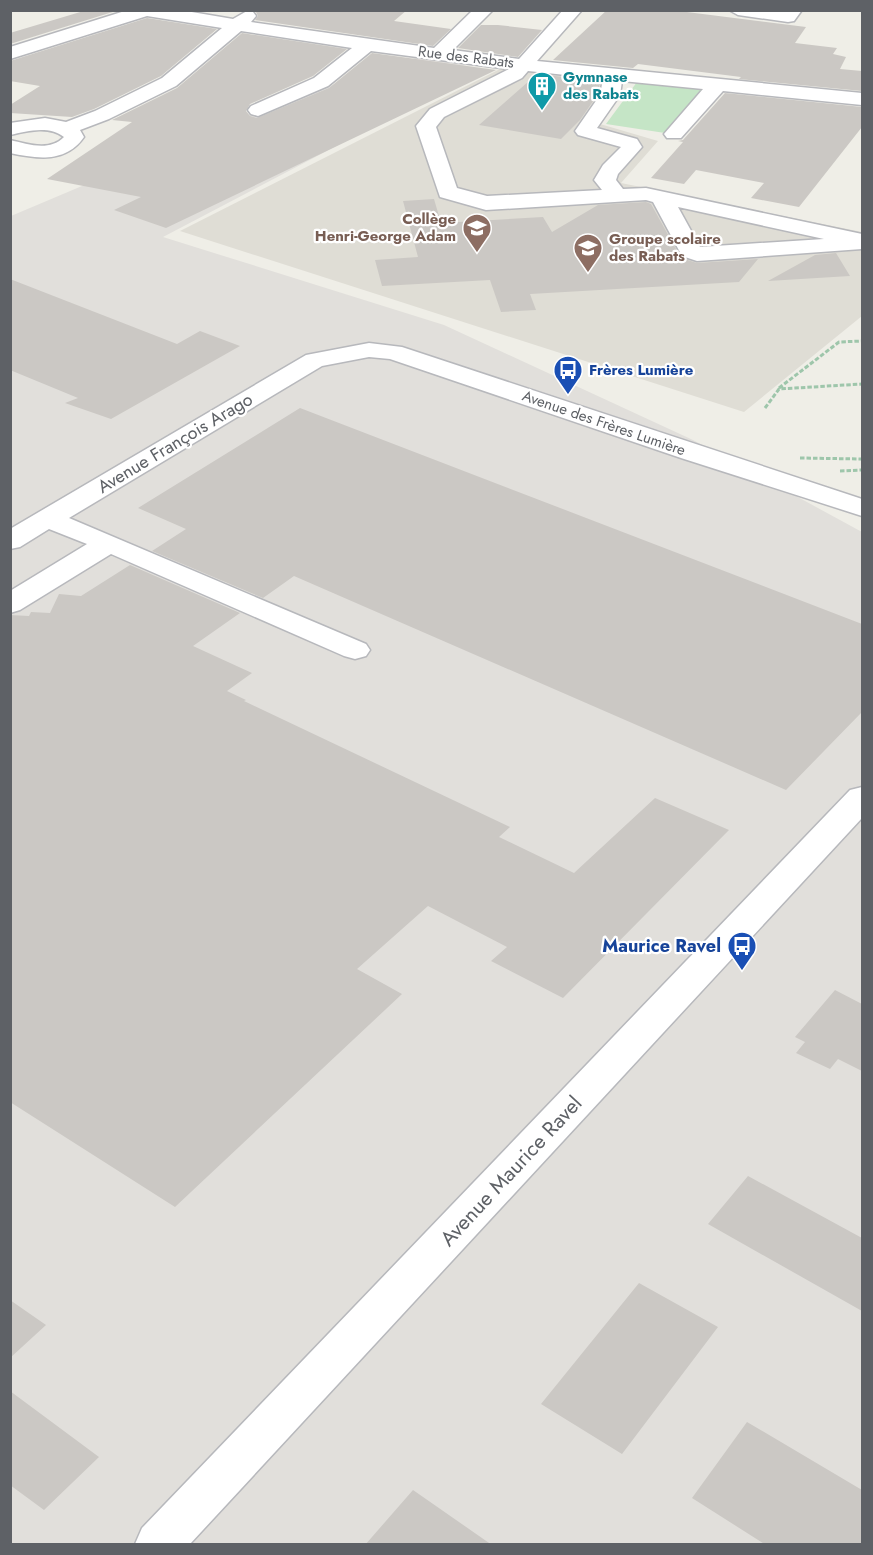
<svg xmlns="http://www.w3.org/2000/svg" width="873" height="1555" viewBox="0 0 873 1555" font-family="Jost,sans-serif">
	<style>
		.industrial { fill: #e1dfdb }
		.education { fill: #dfddd5 }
		.green { fill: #c5e5c6 }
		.building { fill: #cbc8c4 }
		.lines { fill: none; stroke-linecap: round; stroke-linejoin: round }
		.minor-casing { stroke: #b7b8bc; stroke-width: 3 }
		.path { stroke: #9ec6ab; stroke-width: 3; stroke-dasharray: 4.5 2; stroke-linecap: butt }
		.minor { fill: #fff; fill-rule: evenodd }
		.labels { text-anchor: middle; stroke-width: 4.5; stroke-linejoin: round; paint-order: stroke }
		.far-street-label { font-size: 15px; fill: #5e6166; stroke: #fff }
		.far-culture-label { font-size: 15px; font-weight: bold; fill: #0d838f; stroke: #fff; text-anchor: start }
		.far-education-label { font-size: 15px; font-weight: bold; fill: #785e54; stroke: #fff; text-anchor: end }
		.far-transit-label { font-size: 15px; font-weight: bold; fill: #164399; stroke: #fff; text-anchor: start }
		.street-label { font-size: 18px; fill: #5e6166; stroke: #fff }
		.transit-label { font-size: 18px; font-weight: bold; fill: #164399; stroke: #fff; text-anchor: end }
		.near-street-label { font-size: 21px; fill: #5e6166; stroke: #fff }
	</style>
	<rect width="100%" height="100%" fill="#efeee7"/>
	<path class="industrial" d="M 418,57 L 452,62 L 481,70 L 163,237 L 444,325 L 693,440 L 862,532 L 862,1544 L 11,1544 L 11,216 L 281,102 Z"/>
	<path class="education" d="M 500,69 L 621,82 L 600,124 L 658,141 L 621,183 L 862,232 L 862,316 L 744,412 L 180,231 Z"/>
	<path class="green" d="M 637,82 L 704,88 L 665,133 L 606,124 Z"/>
	<path class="building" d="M 87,10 L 119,10 L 10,44 L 10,33 Z
		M 255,10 L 407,10 L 394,21 L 451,29 L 433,46 L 255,20 L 258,16 Z
		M 607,10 L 671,10 L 806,27 L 795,43 L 837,48 L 833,54 L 846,57 L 840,69 L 862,71 L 862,91 L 739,79 L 741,77 L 638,64 L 633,68 L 553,60 Z
		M 147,18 L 217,29 L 161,76 L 94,109 L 72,117 L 10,113 L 10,105 L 40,86 L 10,81 L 10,61 Z
		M 481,25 L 498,25 L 542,30 L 518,57 L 458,48 Z
		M 242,33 L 347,49 L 313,76 L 250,104 L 246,111 L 250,116 L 257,118 L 329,88 L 372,53 L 496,70 L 166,228 L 114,210 L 141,197 L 47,179 L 132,122 L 112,120 L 177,88 Z
		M 537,74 L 600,81 L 598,94 L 580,120 L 561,139 L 479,125 Z
		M 725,93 L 862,107 L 862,127 L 799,207 L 751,198 L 764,183 L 696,170 L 684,184 L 651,178 L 683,142 L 678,141 L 683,140 Z
		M 434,199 L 441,223 L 543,217 L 552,232 L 598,205 L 646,202 L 651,204 L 681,258 L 697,263 L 758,259 L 739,282 L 530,294 L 536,310 L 501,312 L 490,280 L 382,286 L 375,260 L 418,257 L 403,201 Z
		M 836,253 L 850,276 L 768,281 L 815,255 Z
		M 10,279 L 177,344 L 200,331 L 240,346 L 111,419 L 65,403 L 78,398 L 10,370 Z
		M 300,408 L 862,624 L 862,712 L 786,790 L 294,576 L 263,598 L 152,551 L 186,529 L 138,508 Z
		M 130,565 L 240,613 L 193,646 L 252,673 L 227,691 L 246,700 L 244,701 L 510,827 L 499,837 L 574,873 L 655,798 L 729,830 L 563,998 L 491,961 L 507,947 L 428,906 L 357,969 L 402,994 L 175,1207 L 10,1102 L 10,615 L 29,616 L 31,612 L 50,613 L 59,594 L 81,596 Z
		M 835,990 L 862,1004 L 862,1071 L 838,1059 L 830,1069 L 796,1053 L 805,1042 L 795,1037 Z
		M 748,1176 L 862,1238 L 862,1311 L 708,1224 Z
		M 639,1283 L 718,1327 L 622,1454 L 541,1404 Z
		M 10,1300 L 46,1325 L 10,1358 Z
		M 10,1391 L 99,1457 L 44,1510 L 10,1485 Z
		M 747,1422 L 862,1490 L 862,1545 L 766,1545 L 692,1498 Z
		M 413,1490 L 492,1545 L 365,1545 Z"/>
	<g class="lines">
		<g class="minor-casing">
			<path id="minor" d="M 128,10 L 180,10 L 233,19 L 247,11 L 253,12 L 256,16 L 251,22 L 434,48 L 473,10 L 493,10 L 453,50 L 519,59 L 563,10 L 582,10 L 537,61 L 862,93 L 862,105 L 723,91 L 681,138 L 667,138 L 664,134 L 703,89 L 622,81 L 620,95 L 597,128 L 637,139 L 642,147 L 618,174 L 616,180 L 623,189 L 646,188 L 862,234 L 862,249 L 697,261 L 682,256 L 653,202 L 646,200 L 486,210 L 440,197 L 416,126 L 430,109 L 509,69 L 371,51 L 328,86 L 258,116 L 251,114 L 248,110 L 251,106 L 314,78 L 352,48 L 241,31 L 176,86 L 109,119 L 80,130 L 84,137 C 66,163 38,159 10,153 L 10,140 C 28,144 49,152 64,137 C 49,125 27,131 10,135 L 10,123 L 45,118 L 66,122 L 95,111 L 162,78 L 222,28 L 147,16 L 10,59 L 10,47 ZM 528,71 L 603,79 L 600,95 L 575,131 L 578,135 L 621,147 L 603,165 L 594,180 L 602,190 L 487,196 L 457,188 L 436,127 L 444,117 L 522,78 ZM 678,207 L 824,239 L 700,247 Z
				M 729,10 L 802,10 L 794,21 L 788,22 L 738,15 Z
				M 369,343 L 402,347 L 862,499 L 862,516 L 681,458 L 390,359 L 369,357 L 322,366 L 69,518 L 366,644 L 370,650 L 366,656 L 355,659 L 344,656 L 111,554 L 20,610 L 10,613 L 10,591 L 87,544 L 49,529 L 20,547 L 10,549 L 10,529 L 306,355 Z
				M 862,787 L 862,818 L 190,1544 L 135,1544 L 142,1528 L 850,790 Z"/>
		</g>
		<path class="path" d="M 779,388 L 839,342 L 862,341
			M 765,408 L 779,389 L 862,384
			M 800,458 L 862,459
			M 840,471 L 862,470"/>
		<use href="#minor" class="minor"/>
	</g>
	<defs>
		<g id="building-pin" transform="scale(1.5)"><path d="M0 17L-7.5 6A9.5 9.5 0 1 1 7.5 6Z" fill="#0f9aa8" stroke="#fff"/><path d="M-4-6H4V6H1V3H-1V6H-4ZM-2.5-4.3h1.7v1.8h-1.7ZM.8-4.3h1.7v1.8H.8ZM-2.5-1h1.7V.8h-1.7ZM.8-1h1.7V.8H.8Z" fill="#fff"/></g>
		<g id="school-pin" transform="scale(1.5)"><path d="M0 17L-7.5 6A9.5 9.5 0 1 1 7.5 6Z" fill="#8d6e63" stroke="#fff"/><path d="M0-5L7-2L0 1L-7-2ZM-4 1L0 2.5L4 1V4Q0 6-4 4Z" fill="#fff"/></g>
		<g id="bus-pin" transform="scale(1.5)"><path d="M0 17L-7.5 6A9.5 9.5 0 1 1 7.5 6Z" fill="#1a4fb4" stroke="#fff"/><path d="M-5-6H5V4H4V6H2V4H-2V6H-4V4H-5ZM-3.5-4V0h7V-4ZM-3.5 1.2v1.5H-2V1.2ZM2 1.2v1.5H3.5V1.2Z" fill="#fff"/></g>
	</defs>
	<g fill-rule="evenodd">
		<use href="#building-pin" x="542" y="86"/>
		<use href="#school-pin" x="477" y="228"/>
		<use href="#school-pin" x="588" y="248"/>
		<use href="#bus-pin" x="568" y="370"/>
		<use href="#bus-pin" x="742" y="946"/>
	</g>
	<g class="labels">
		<g class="far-street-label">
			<text transform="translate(466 57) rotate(7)" y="5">Rue des Rabats</text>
			<text transform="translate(604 423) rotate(19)" y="5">Avenue des Frères Lumière</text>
		</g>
		<g class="far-culture-label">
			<text x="563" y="82">Gymnase<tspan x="563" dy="17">des Rabats</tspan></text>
		</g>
		<g class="far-education-label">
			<text x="456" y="224">Collège<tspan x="456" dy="17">Henri-George Adam</tspan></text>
			<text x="609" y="244" text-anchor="start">Groupe scolaire<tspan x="609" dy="17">des Rabats</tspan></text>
		</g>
		<g class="far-transit-label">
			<text x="589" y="375">Frères Lumière</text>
		</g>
		<g class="street-label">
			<text transform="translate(175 443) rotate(-31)" y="6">Avenue François Arago</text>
		</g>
		<g class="transit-label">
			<text x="721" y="952">Maurice Ravel</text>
		</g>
		<g class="near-street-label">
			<text transform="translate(511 1171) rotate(-47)" y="7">Avenue Maurice Ravel</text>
		</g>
	</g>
	<rect width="873" height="1555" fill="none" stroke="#5e6166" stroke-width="24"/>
</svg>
